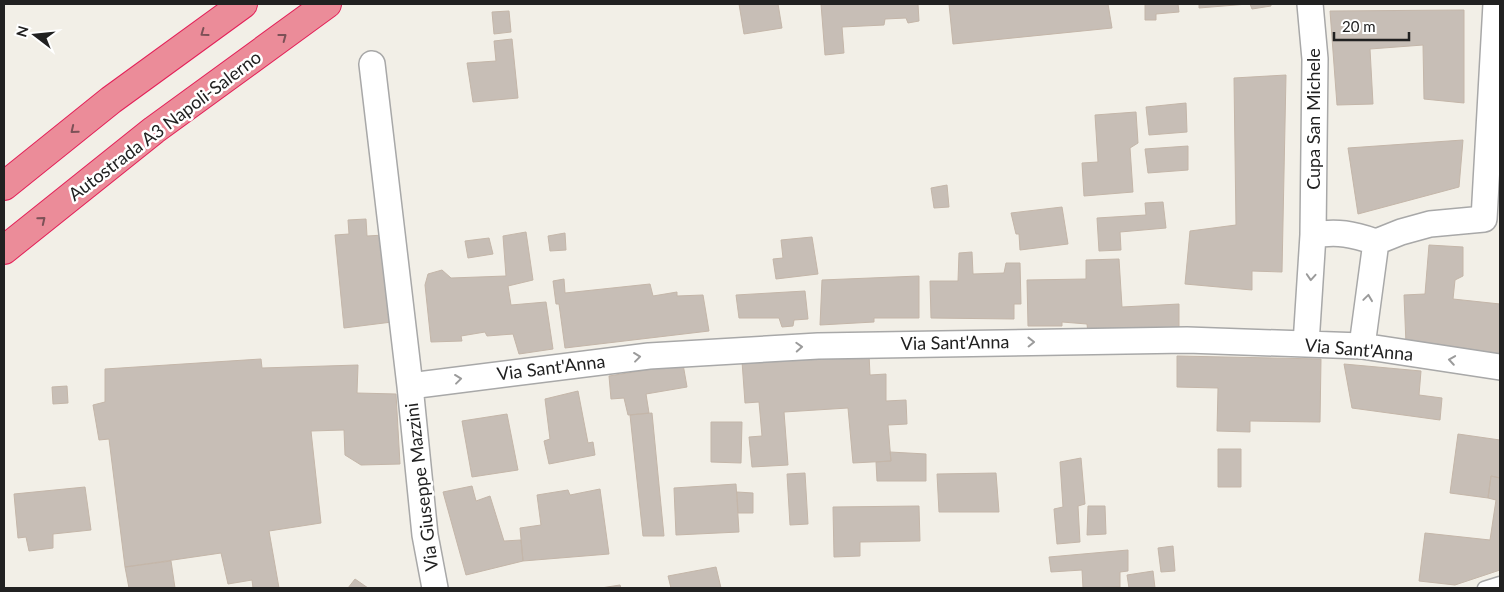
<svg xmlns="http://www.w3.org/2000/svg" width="1504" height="592" viewBox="0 0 1504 592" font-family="Lato,sans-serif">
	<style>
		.building { fill: #c7beb6; stroke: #c4b6a9 }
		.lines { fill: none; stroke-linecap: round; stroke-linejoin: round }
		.service-casing { stroke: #a8a8a8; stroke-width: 15 }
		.minor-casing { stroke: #a8a8a8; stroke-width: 28 }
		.motorway-casing { stroke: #e32058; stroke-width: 30 }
		.service { stroke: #fff; stroke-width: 12 }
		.minor { stroke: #fff; stroke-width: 25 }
		.motorway { stroke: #eb8c99; stroke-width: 28 }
		.oneway { stroke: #7c5157 }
		.oneway2 { stroke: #9b9b9b }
		.labels { text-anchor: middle; stroke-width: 5; stroke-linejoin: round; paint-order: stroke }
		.street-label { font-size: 18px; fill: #212121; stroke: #fff }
	</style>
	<rect width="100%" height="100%" fill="#f2efe7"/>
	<path class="building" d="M 739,4 L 778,4 L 782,28 L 744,34 Z
		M 821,4 L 918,4 L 919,21 L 908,23 L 906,18 L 885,19 L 884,25 L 842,27 L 844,53 L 825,55 Z
		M 949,4 L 1108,4 L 1112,28 L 953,44 Z
		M 1145,4 L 1178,4 L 1179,12 L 1156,14 L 1156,20 L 1145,20 Z
		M 1199,4 L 1248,4 L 1199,8 Z
		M 1250,4 L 1271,4 L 1271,6 L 1252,9 Z
		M 1464,10 L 1464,103 L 1424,99 L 1423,45 L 1370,49 L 1373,104 L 1337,105 L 1330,11 Z
		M 509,11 L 511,32 L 494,34 L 492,12 Z
		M 512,39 L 518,98 L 473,102 L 467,63 L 496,61 L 494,41 Z
		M 1286,75 L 1282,272 L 1252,271 L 1252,290 L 1185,284 L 1190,231 L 1236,225 L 1234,78 Z
		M 1186,103 L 1187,132 L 1149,135 L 1146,107 Z
		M 1136,112 L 1138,143 L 1130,148 L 1133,192 L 1084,196 L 1082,163 L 1098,162 L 1095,115 Z
		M 1463,140 L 1459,187 L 1358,214 L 1348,148 Z
		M 1188,146 L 1188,170 L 1148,173 L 1145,149 Z
		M 947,185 L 949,207 L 934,208 L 931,188 Z
		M 1163,202 L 1166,228 L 1120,232 L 1121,250 L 1099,251 L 1097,218 L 1146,215 L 1145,203 Z
		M 1062,207 L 1068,244 L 1020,250 L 1019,234 L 1016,234 L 1011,213 Z
		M 366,219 L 367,236 L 384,235 L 392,322 L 344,328 L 335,235 L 349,234 L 348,220 Z
		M 526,232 L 533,280 L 508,286 L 511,305 L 546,302 L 553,349 L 519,354 L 513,334 L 487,336 L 485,332 L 461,336 L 462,341 L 431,342 L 425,285 L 428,274 L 442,270 L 451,278 L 506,276 L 503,236 Z
		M 565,233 L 566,250 L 550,251 L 548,236 Z
		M 812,237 L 818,274 L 776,279 L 773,259 L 783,258 L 781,240 Z
		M 489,238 L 493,254 L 468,258 L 465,241 Z
		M 1429,245 L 1463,247 L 1463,276 L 1455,280 L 1453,299 L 1500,304 L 1500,357 L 1406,344 L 1404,295 L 1425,294 Z
		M 972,252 L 973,274 L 1004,273 L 1006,263 L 1020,263 L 1021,304 L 1014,304 L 1014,319 L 931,318 L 930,281 L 958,281 L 959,253 Z
		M 1119,259 L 1122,307 L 1179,304 L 1179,328 L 1088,333 L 1087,324 L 1062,322 L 1062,326 L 1028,326 L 1027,280 L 1086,279 L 1086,260 Z
		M 919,276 L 919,318 L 874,318 L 874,322 L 820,325 L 822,280 Z
		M 564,279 L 565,293 L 650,284 L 653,296 L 677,292 L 677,296 L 703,295 L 709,331 L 565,348 L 559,304 L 556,304 L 553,281 Z
		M 805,291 L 808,319 L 794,320 L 793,326 L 782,327 L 779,318 L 739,318 L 736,295 Z
		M 869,354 L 870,375 L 886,374 L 886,401 L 906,400 L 907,424 L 888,425 L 891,461 L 853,463 L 848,408 L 784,412 L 788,465 L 752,467 L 749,437 L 762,436 L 759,402 L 745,403 L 742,361 Z
		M 1177,356 L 1321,359 L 1320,422 L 1250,421 L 1250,432 L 1217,431 L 1218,388 L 1177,387 Z
		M 261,359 L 262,368 L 358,365 L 357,393 L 396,394 L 400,464 L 361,465 L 345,455 L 344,430 L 311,431 L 321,523 L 269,531 L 279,588 L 253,588 L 252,580 L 228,584 L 221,553 L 125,567 L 109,439 L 99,440 L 93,405 L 105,402 L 105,369 Z
		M 683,364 L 687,387 L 646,394 L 649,413 L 628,415 L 624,398 L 611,399 L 609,376 Z
		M 1344,364 L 1421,371 L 1419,395 L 1442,398 L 1440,420 L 1352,408 Z
		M 67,386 L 68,403 L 53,404 L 52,387 Z
		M 578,391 L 588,443 L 593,442 L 595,455 L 549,464 L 544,441 L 550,439 L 545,399 Z
		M 652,413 L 664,536 L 643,536 L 630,415 Z
		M 507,414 L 518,470 L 472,477 L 462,421 Z
		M 711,422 L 742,422 L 741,463 L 711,462 Z
		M 1458,434 L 1500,440 L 1500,478 L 1491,476 L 1488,498 L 1450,493 Z
		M 1218,449 L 1241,449 L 1241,487 L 1218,487 Z
		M 890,452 L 926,454 L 926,481 L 877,481 L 876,462 L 891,461 Z
		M 1081,458 L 1085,504 L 1078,506 L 1080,542 L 1057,544 L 1054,509 L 1063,507 L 1060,462 Z
		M 805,473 L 808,524 L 790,525 L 787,474 Z
		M 996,473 L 999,512 L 939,512 L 937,474 Z
		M 1491,476 L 1500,478 L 1500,570 L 1455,585 L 1419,581 L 1425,533 L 1490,540 L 1496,500 L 1488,498 Z
		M 736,484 L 739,532 L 676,535 L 674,488 Z
		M 472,486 L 476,501 L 490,496 L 504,541 L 521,540 L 523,561 L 466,575 L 443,492 Z
		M 85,487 L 91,530 L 53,534 L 53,548 L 29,551 L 26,537 L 18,538 L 14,494 Z
		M 600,489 L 609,554 L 523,561 L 520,528 L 541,525 L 537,495 L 568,490 L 570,495 Z
		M 737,492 L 753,493 L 753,513 L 738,513 Z
		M 919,506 L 920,541 L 860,542 L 860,556 L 834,557 L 833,507 Z
		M 1088,506 L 1105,506 L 1106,534 L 1087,535 Z
		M 1173,546 L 1175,571 L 1161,572 L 1158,548 Z
		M 1128,550 L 1128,571 L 1120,572 L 1120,587 L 1083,588 L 1082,570 L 1051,572 L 1049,557 Z
		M 171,561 L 175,588 L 129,588 L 125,567 Z
		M 716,567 L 721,588 L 671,588 L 668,576 Z
		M 1153,571 L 1155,588 L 1129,588 L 1127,575 Z
		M 355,579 L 368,588 L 348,588 Z
		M 620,585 L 621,588 L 601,588 Z"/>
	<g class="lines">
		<g class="service-casing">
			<path id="service" d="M 1484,588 L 1500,583"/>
		</g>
		<g class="minor-casing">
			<path id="minor" d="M 1310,4 L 1315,59 L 1313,235
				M 372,64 L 410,386 L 425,535 L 435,588
				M 1376,242 L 1401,232 L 1430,224 L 1484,219 L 1496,4
				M 1306,344 L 1313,235 C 1338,231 1352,234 1376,242 L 1362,346
				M 410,386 L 649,356 L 818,346 L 1187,340 L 1362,346 L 1500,367"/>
		</g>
		<g class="motorway-casing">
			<path id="motorway" d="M 4,186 L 111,100 L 243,4
				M 4,250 L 154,130 L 327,4"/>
		</g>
		<use href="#service" class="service"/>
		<use href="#minor" class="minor"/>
		<use href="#motorway" class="motorway"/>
	</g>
	<defs><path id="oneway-chevron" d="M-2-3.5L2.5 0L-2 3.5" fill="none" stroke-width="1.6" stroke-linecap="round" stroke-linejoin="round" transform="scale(1.25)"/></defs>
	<g class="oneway">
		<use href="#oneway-chevron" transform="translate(204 33) rotate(144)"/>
		<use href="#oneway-chevron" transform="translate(283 37) rotate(-37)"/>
		<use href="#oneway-chevron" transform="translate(74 130) rotate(141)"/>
		<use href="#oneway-chevron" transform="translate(42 220) rotate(-39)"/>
	</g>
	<g class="oneway2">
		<use href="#oneway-chevron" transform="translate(1311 277) rotate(94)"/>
		<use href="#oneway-chevron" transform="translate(1368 298) rotate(-82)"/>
		<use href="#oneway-chevron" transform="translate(1031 342) rotate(-1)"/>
		<use href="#oneway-chevron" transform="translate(799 347) rotate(-3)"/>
		<use href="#oneway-chevron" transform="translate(637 357) rotate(-7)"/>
		<use href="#oneway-chevron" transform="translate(1452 360) rotate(-171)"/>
		<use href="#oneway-chevron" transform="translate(458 379) rotate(-7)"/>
	</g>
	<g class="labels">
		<g class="street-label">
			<text transform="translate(1314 119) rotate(-90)" y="6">Cupa San Michele</text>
			<text transform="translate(165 126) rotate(-37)" y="6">Autostrada A3 Napoli-Salerno</text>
			<text transform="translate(955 343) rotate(-1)" y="6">Via Sant'Anna</text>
			<text transform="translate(1359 350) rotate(5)" y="6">Via Sant'Anna</text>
			<text transform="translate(551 368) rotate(-7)" y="6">Via Sant'Anna</text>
			<text transform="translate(422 487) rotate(-97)" y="6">Via Giuseppe Mazzini</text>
		</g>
	</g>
	<rect width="1504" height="592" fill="none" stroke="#212121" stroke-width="10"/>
	<g transform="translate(35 35) rotate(286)" stroke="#ffffff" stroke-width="4" paint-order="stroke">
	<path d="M0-4L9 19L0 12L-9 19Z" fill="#212121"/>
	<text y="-8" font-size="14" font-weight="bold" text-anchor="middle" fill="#212121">N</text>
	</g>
	<path d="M1334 32v8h75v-8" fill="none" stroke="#212121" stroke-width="2.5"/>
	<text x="1342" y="32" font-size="15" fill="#212121" stroke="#ffffff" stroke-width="4" paint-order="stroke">20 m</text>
</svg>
